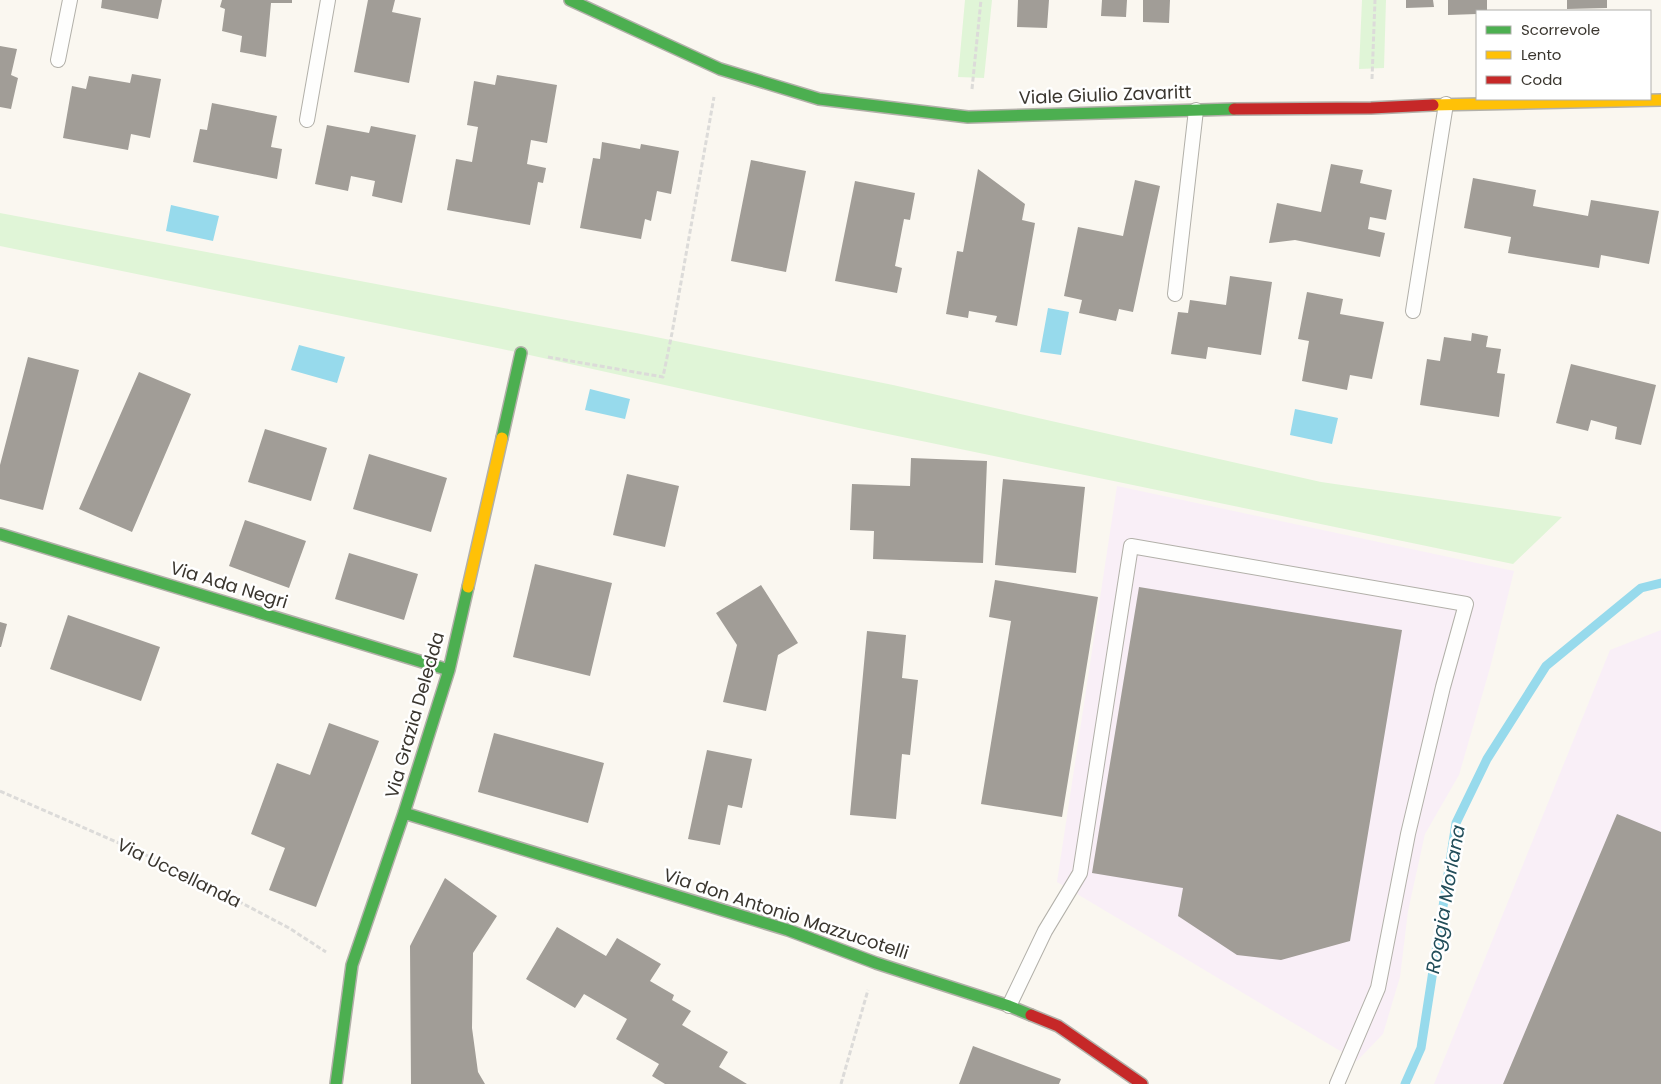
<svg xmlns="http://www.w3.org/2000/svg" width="1661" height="1084" viewBox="0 0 1661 1084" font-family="Poppins,sans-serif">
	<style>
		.industrial { fill: #f9eff7 }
		.green { fill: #e0f5d7 }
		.water { fill: #97daec }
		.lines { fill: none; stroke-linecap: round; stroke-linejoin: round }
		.stream { stroke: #97daec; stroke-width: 9 }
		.building { fill: #a19d97 }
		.lane-casing { stroke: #b2b0a9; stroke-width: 16 }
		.fast-casing { stroke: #b2b0a9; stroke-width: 14 }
		.slow-casing { stroke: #b2b0a9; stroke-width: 14 }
		.jam-casing { stroke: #b2b0a9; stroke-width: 14 }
		.path { stroke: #dcdbd9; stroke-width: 3; stroke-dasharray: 5 2.5; stroke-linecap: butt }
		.lane { stroke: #fefefd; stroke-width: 14 }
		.fast { stroke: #4caf50; stroke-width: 11 }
		.slow { stroke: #ffc107; stroke-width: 11 }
		.jam { stroke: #c62828; stroke-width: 11 }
		.labels { text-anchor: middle; stroke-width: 5; stroke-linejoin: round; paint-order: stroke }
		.street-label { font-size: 18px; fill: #3a362f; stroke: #fff }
		.water-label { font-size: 19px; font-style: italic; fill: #214d59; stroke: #fff }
	</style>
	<rect width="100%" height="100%" fill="#faf7f0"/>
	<path class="industrial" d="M 1117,486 L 1514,571 L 1490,668 L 1459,775 L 1425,834 L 1408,911 L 1400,977 L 1383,1034 L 1357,1061 L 1057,882 Z
		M 1661,630 L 1661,1084 L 1434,1084 L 1610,650 Z"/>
	<path class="green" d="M 965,0 L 992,0 L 984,78 L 958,77 Z
		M 1362,0 L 1386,0 L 1384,68 L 1359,69 Z
		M 0,213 L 641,334 L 893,385 L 1321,482 L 1562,517 L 1513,564 L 859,428 L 502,349 L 0,246 Z"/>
	<path class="water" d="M 171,205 L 219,216 L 213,241 L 166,231 Z
		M 1048,308 L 1069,312 L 1061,355 L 1040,352 Z
		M 299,345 L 345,357 L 337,383 L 291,370 Z
		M 590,389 L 630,399 L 625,419 L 585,410 Z
		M 1295,409 L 1338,418 L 1332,444 L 1290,435 Z"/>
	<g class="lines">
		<path class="stream" d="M 1405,1084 L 1421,1048 L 1456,823 L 1487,759 L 1546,666 L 1641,588 L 1661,583"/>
	</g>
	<path class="building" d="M 102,0 L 162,0 L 158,19 L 101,8 Z
		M 222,0 L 292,0 L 292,3 L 271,3 L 266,57 L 240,52 L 242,36 L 222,31 L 225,9 L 220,7 Z
		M 368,0 L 395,0 L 392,12 L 421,18 L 409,83 L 354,72 Z
		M 1018,0 L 1049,0 L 1047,28 L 1017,27 Z
		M 1102,0 L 1127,0 L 1126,17 L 1101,16 Z
		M 1143,0 L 1170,0 L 1169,23 L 1143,22 Z
		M 1406,0 L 1433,0 L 1434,7 L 1406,8 Z
		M 1448,0 L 1487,0 L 1487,11 L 1477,11 L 1477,14 L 1448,15 Z
		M 1567,0 L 1607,0 L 1607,8 L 1567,9 Z
		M 0,46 L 17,49 L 11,75 L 18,78 L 11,109 L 0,107 Z
		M 132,74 L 161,79 L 150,138 L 131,134 L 128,150 L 63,138 L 72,86 L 86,89 L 89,76 L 130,83 Z
		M 497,75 L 557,85 L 547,143 L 531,140 L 527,164 L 546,168 L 543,183 L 538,182 L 530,225 L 447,210 L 456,159 L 472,162 L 478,127 L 467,125 L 474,81 L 495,85 Z
		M 212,103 L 277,116 L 271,147 L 282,149 L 277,179 L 193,162 L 200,129 L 207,130 Z
		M 327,125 L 369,133 L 371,126 L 416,135 L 402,203 L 372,196 L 375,181 L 351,176 L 348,191 L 315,184 Z
		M 602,142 L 640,149 L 641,144 L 679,151 L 671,194 L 657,191 L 651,221 L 645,219 L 641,239 L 580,228 L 593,158 L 600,159 Z
		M 751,160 L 806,171 L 786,272 L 731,261 Z
		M 1331,164 L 1363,170 L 1360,183 L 1392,190 L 1386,220 L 1370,217 L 1368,229 L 1385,233 L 1380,257 L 1295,240 L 1269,243 L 1277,203 L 1321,212 Z
		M 978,169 L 1025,204 L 1022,220 L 1035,223 L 1017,326 L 995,322 L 997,316 L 969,311 L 968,318 L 946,314 L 957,251 L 963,252 Z
		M 1473,178 L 1536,190 L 1533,206 L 1588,216 L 1591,200 L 1659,211 L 1649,264 L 1601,255 L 1599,268 L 1508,253 L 1511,237 L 1464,228 Z
		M 1135,180 L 1160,186 L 1133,312 L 1119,309 L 1116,321 L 1079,313 L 1082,300 L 1064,296 L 1078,227 L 1123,236 Z
		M 855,181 L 915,193 L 910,220 L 904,219 L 895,266 L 902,268 L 897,293 L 835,281 Z
		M 1230,276 L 1272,282 L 1261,355 L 1208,347 L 1206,359 L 1171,354 L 1178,312 L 1188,313 L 1190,300 L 1226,305 Z
		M 1307,292 L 1343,299 L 1340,314 L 1384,322 L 1372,379 L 1350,375 L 1347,390 L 1302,381 L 1309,341 L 1298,339 Z
		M 1472,333 L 1488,336 L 1486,347 L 1501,349 L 1497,373 L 1505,374 L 1499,417 L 1420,405 L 1427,359 L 1440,361 L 1444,337 L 1471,341 Z
		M 28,357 L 79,370 L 43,510 L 0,499 L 0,465 Z
		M 1571,364 L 1656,385 L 1641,445 L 1615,439 L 1617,427 L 1591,420 L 1588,431 L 1556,423 Z
		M 139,372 L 191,394 L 132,532 L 79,509 Z
		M 265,429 L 327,448 L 311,501 L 248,482 Z
		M 369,454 L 447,478 L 431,532 L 353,509 Z
		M 911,458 L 987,461 L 983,563 L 873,559 L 874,531 L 850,530 L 852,484 L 910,486 Z
		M 627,474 L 679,486 L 665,547 L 613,535 Z
		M 1003,479 L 1085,487 L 1076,573 L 995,565 Z
		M 245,520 L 306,541 L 289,588 L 229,566 Z
		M 349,553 L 418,574 L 404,620 L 335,599 Z
		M 535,564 L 612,583 L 590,676 L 513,657 Z
		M 995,580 L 1098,597 L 1062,817 L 981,804 L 1011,621 L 989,617 Z
		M 761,585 L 798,643 L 778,655 L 766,711 L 723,702 L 737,645 L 716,613 Z
		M 1139,587 L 1402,630 L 1350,941 L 1281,960 L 1237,955 L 1178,916 L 1183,888 L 1092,873 Z
		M 68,615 L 160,647 L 141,701 L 50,669 Z
		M 0,622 L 7,624 L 1,647 L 0,647 Z
		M 867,631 L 906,635 L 902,678 L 918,680 L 910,755 L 902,754 L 896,819 L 850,815 Z
		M 329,723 L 379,741 L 316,907 L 269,890 L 285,848 L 251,834 L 277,763 L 310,775 Z
		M 494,733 L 604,763 L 588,823 L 478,792 Z
		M 707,750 L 752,759 L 742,808 L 728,805 L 720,845 L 688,839 Z
		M 1617,814 L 1661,832 L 1661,1084 L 1503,1084 Z
		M 445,878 L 497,916 L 473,953 L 472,1028 L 478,1072 L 485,1084 L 411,1084 L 410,946 Z
		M 557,927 L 606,956 L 617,938 L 661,964 L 650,981 L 674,995 L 672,1000 L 691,1011 L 682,1025 L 728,1052 L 719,1067 L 747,1084 L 665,1084 L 652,1076 L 659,1064 L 616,1039 L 627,1019 L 584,994 L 575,1008 L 526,979 Z
		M 973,1046 L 1061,1079 L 1059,1084 L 959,1084 Z"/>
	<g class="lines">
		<g class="lane-casing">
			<path id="lane" d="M 58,60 L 70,0
				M 307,120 L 328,0
				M 1175,294 L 1196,110
				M 1413,311 L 1446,104
				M 1009,1006 L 1045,931 L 1080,873 L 1131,546 L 1466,604 L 1443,687 L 1408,834 L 1378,988 L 1337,1084"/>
		</g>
		<g class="fast-casing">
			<path id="fast" d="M 570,0 L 720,69 L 819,99 L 968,117 L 1234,109
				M 502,438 L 521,353
				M 0,534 L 449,670
				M 404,813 L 788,930 L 876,963 L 1009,1006 L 1031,1015
				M 336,1084 L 352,965 L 404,813 L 449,670 L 468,587"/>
		</g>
		<g class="slow-casing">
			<path id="slow" d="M 1433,105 L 1661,100
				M 468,587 L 502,438"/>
		</g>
		<g class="jam-casing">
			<path id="jam" d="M 1234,109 L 1371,108 L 1433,105
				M 1031,1015 L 1058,1026 L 1142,1084"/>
		</g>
		<path class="path" d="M 1372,79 L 1375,0
			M 972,89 L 981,0
			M 548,357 L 663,377 L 672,333 L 714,97
			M 0,791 L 155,859 L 202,882 L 289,928 L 326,952
			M 841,1084 L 868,990"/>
		<use href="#lane" class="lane"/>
		<use href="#fast" class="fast"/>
		<use href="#slow" class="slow"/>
		<use href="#jam" class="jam"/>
	</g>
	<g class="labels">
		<g class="street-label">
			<text transform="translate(1105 95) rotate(-2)" y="6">Viale Giulio Zavaritt</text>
			<text transform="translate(229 585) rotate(17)" y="6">Via Ada Negri</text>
			<text transform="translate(415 715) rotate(-74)" y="6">Via Grazia Deledda</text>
			<text transform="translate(179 873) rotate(26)" y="6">Via Uccellanda</text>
			<text transform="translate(786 914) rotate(18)" y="6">Via don Antonio Mazzucotelli</text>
		</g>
		<g class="water-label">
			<text transform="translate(1445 899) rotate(-80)" y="7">Roggia Morlana</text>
		</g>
	</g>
	<rect x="1476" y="10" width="175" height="90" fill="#ffffff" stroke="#b0afac"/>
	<rect x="1486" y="26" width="25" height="8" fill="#4caf50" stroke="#b0afac"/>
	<text x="1521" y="35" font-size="15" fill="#3a362f">Scorrevole</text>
	<rect x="1486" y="51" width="25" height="8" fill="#ffc107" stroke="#b0afac"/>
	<text x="1521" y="60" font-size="15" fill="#3a362f">Lento</text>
	<rect x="1486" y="76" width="25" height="8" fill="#c62828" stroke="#b0afac"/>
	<text x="1521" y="85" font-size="15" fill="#3a362f">Coda</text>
</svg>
